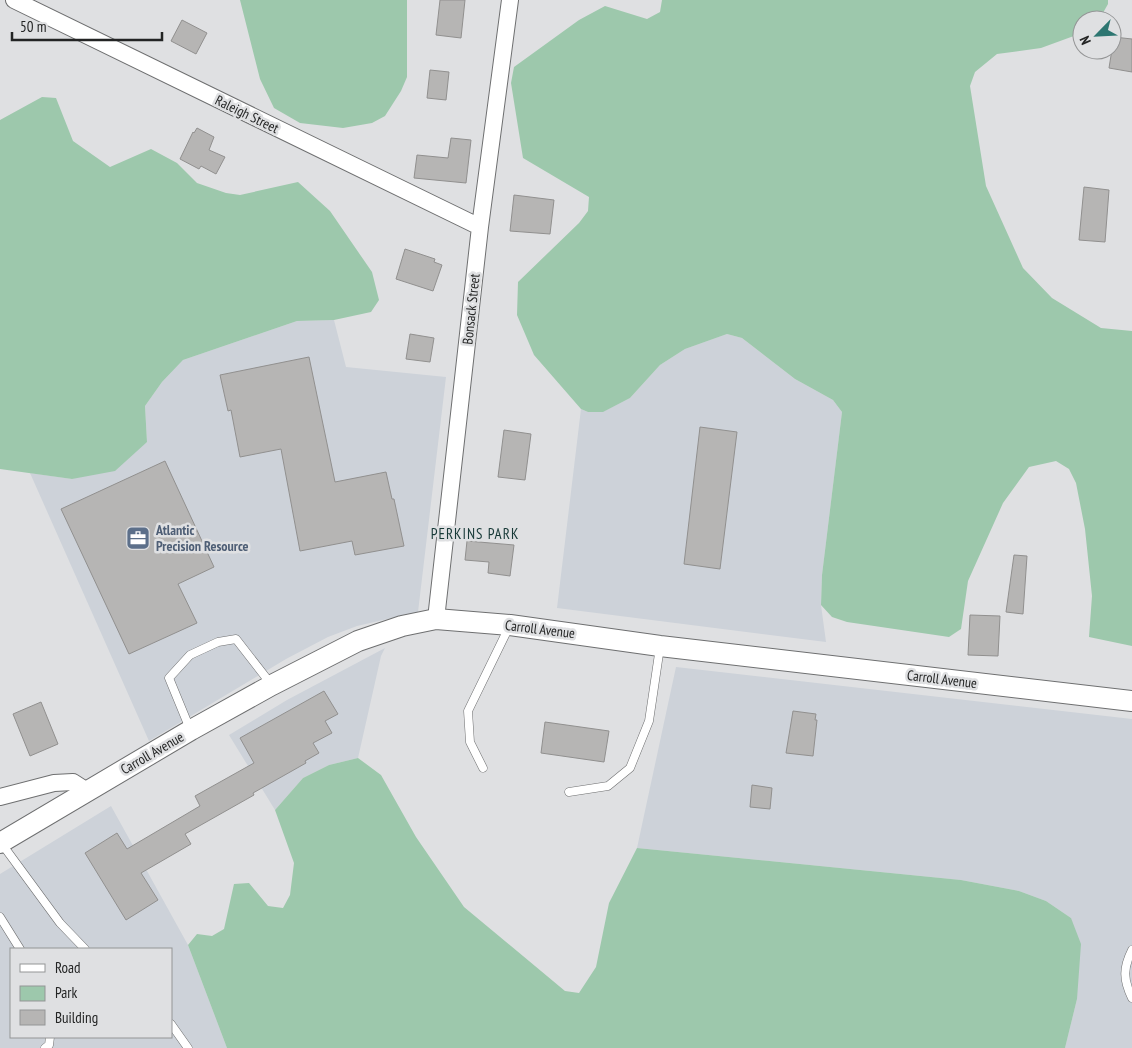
<svg xmlns="http://www.w3.org/2000/svg" width="1132" height="1048" viewBox="0 0 1132 1048" font-family="'PT Sans Narrow',sans-serif">
	<style>
		.built { fill: #cdd2d9; fill-rule: evenodd }
		.green { fill: #9dc8ac }
		.building { fill: #b6b5b4; stroke: #91908f }
		.lines { fill: none; stroke-linecap: round; stroke-linejoin: round }
		.service-casing { stroke: #6e6f70; stroke-width: 9 }
		.minor-casing { stroke: #6e6f70; stroke-width: 18 }
		.tertiary-casing { stroke: #6e6f70; stroke-width: 22 }
		.service { stroke: #fff; stroke-width: 8 }
		.minor { stroke: #fff; stroke-width: 16 }
		.tertiary { stroke: #fff; stroke-width: 20 }
		.labels { text-anchor: middle; stroke-width: 5; stroke-linejoin: round; paint-order: stroke }
		.street-label { font-size: 14px; fill: #232424; stroke: #dfe0e2 }
		.service-label { font-size: 14px; font-weight: bold; fill: #4e5e75; stroke: #dfe0e2; text-anchor: start }
		.neighbourhood-label { font-size: 15px; letter-spacing: 1px; fill: #173937; stroke: #dfe0e2 }
	</style>
	<rect width="100%" height="100%" fill="#dfe0e2"/>
	<path class="built" d="M 334,320 L 346,367 L 446,377 L 418,612 L 357,626 L 328,637 L 286,659 L 149,741 L 30,473 L 72,479 L 147,442 L 145,406 L 162,382 L 183,360 L 297,321 Z
		M 727,334 L 742,338 L 795,379 L 833,400 L 842,412 L 822,575 L 821,605 L 826,642 L 557,608 L 581,409 L 588,412 L 602,412 L 630,398 L 660,365 L 685,349 Z
		M 385,648 L 381,656 L 358,758 L 329,765 L 303,778 L 275,810 L 229,735 L 287,700 Z
		M 676,667 L 1132,719 L 1132,1048 L 1065,1048 L 1077,999 L 1071,918 L 1046,901 L 1019,891 L 961,880 L 637,848 Z
		M 111,806 L 188,945 L 227,1048 L 0,1048 L 0,874 ZM 11,949 L 171,949 L 171,1037 L 11,1037 Z"/>
	<path class="green" d="M 240,0 L 407,0 L 407,77 L 401,91 L 385,116 L 372,123 L 343,128 L 300,123 L 274,108 L 260,79 Z
		M 662,0 L 1108,0 L 1108,4 L 1099,20 L 1082,20 L 1082,33 L 1041,48 L 997,54 L 975,72 L 970,86 L 986,186 L 1023,268 L 1052,298 L 1101,328 L 1132,331 L 1132,646 L 1089,637 L 1092,596 L 1085,529 L 1076,483 L 1069,469 L 1056,461 L 1029,467 L 1003,503 L 968,581 L 961,629 L 949,637 L 847,622 L 832,617 L 821,605 L 822,575 L 842,412 L 833,400 L 795,379 L 742,338 L 727,334 L 685,349 L 660,365 L 630,398 L 603,412 L 588,412 L 581,409 L 534,355 L 517,315 L 518,282 L 579,223 L 588,211 L 589,197 L 523,158 L 511,83 L 514,67 L 579,20 L 605,6 L 647,19 L 660,12 Z
		M 42,97 L 56,98 L 73,141 L 110,167 L 151,149 L 177,163 L 197,183 L 226,193 L 240,195 L 298,182 L 330,211 L 372,272 L 379,300 L 371,312 L 334,320 L 297,321 L 183,360 L 162,382 L 145,406 L 147,442 L 115,471 L 72,479 L 0,469 L 0,120 Z
		M 358,758 L 381,775 L 416,837 L 464,907 L 565,991 L 579,993 L 596,967 L 609,903 L 637,848 L 961,880 L 1019,891 L 1046,901 L 1071,918 L 1081,944 L 1077,999 L 1065,1048 L 227,1048 L 188,945 L 197,934 L 212,936 L 224,929 L 234,884 L 249,883 L 268,906 L 283,908 L 290,895 L 294,863 L 275,810 L 303,778 L 329,765 Z"/>
	<path class="building" d="M 440,0 L 465,0 L 461,38 L 436,35 Z
		M 182,20 L 207,33 L 196,54 L 171,41 Z
		M 1114,37 L 1132,39 L 1132,72 L 1109,68 Z
		M 430,70 L 449,72 L 446,100 L 427,98 Z
		M 197,128 L 214,137 L 209,150 L 225,157 L 216,174 L 201,166 L 199,169 L 180,159 L 193,132 L 194,133 Z
		M 451,138 L 471,140 L 466,183 L 414,178 L 417,155 L 448,158 Z
		M 1084,187 L 1109,190 L 1105,242 L 1079,240 Z
		M 514,195 L 554,200 L 550,234 L 510,231 Z
		M 405,249 L 435,259 L 434,262 L 442,265 L 433,291 L 396,279 Z
		M 410,334 L 434,338 L 430,362 L 406,359 Z
		M 309,357 L 335,482 L 386,472 L 392,499 L 394,499 L 404,546 L 355,555 L 352,541 L 300,551 L 281,449 L 240,457 L 231,410 L 228,411 L 220,375 Z
		M 700,427 L 737,432 L 720,569 L 684,564 Z
		M 504,430 L 531,434 L 525,480 L 498,477 Z
		M 165,461 L 214,567 L 178,584 L 197,623 L 129,654 L 61,509 Z
		M 467,541 L 514,545 L 510,576 L 488,573 L 489,562 L 465,560 Z
		M 1014,555 L 1027,556 L 1023,614 L 1006,612 Z
		M 970,615 L 1000,616 L 998,656 L 968,655 Z
		M 324,691 L 338,714 L 325,721 L 332,733 L 313,743 L 319,753 L 305,761 L 306,763 L 253,793 L 254,795 L 185,834 L 191,844 L 141,873 L 158,900 L 126,920 L 85,853 L 117,833 L 127,849 L 200,806 L 195,796 L 254,763 L 240,738 Z
		M 41,702 L 58,744 L 30,756 L 13,714 Z
		M 793,711 L 816,714 L 815,720 L 817,720 L 813,756 L 786,753 Z
		M 545,722 L 609,731 L 604,762 L 541,753 Z
		M 752,785 L 772,788 L 770,809 L 750,807 Z"/>
	<g class="lines">
		<g class="service-casing">
			<path id="service" d="M 190,729 L 169,678 L 190,655 L 218,642 L 236,639 L 271,684
				M 483,768 L 470,742 L 468,711 L 509,627
				M 569,792 L 608,786 L 630,768 L 649,721 L 660,647
				M 2,844 L 60,923 L 85,949
				M 0,917 L 20,949
				M 1132,950 C 1123,968 1123,979 1132,998
				M 171,1024 L 188,1048
				M 45,1048 L 49,1045 L 50,1037"/>
		</g>
		<g class="minor-casing">
			<path id="minor" d="M 14,0 L 480,227
				M 436,619 L 480,227 L 510,0
				M 0,797 L 54,783 L 73,782 L 87,791"/>
		</g>
		<g class="tertiary-casing">
			<path id="tertiary" d="M 0,843 L 191,730 L 272,685 L 358,641 L 402,626 L 436,619 L 510,625 L 660,646 L 1132,701"/>
		</g>
		<use href="#service" class="service"/>
		<use href="#minor" class="minor"/>
		<use href="#tertiary" class="tertiary"/>
	</g>
	<defs>
		<g id="office-square" transform="scale(1.25)"><rect x="-9" y="-9" width="18" height="18" rx="4" fill="#5c6f8a" stroke="#dfe0e2"/><path d="M-6-3h4V-5.5h4V-3h4V5H-6ZM-1-4.5V-3h2v-1.5ZM-6 0V1H6V0Z" fill="#fff"/></g>
	</defs>
	<g fill-rule="evenodd">
		<use href="#office-square" x="138" y="538"/>
	</g>
	<g class="labels">
		<g class="street-label">
			<text transform="translate(247 114) rotate(26)" y="5">Raleigh Street</text>
			<text transform="translate(471 309) rotate(-84)" y="5">Bonsack Street</text>
			<text transform="translate(540 629) rotate(7)" y="5">Carroll Avenue</text>
			<text transform="translate(942 679) rotate(7)" y="5">Carroll Avenue</text>
			<text transform="translate(152 753) rotate(-30)" y="5">Carroll Avenue</text>
		</g>
		<g class="service-label">
			<text x="156" y="535">Atlantic<tspan x="156" dy="16">Precision Resource</tspan></text>
		</g>
		<g class="neighbourhood-label">
			<text x="475" y="539">PERKINS PARK</text>
		</g>
	</g>
	<rect x="10" y="948" width="162" height="90" fill="#dfe0e2" stroke="#949596"/>
	<rect x="20" y="964" width="25" height="8" fill="#ffffff" stroke="#949596"/>
	<text x="55" y="973" font-size="15" fill="#232424">Road</text>
	<rect x="20" y="986" width="25" height="15" fill="#9dc8ac" stroke="#949596"/>
	<text x="55" y="998" font-size="15" fill="#232424">Park</text>
	<rect x="20" y="1010" width="25" height="15" fill="#b6b5b4" stroke="#949596"/>
	<text x="55" y="1023" font-size="15" fill="#232424">Building</text>
	<g transform="translate(1097 35) rotate(246)"><circle r="24" fill="#dfe0e2" stroke="#949596"/>
	<path d="M0-4L9 19L0 12L-9 19Z" fill="#2d7671"/>
	<text y="-8" font-size="14" font-weight="bold" text-anchor="middle" fill="#232424">N</text>
	</g>
	<path d="M12 32v8h150v-8" fill="none" stroke="#232424" stroke-width="2.5"/>
	<text x="20" y="32" font-size="15" fill="#232424" stroke="#dfe0e2" stroke-width="4" paint-order="stroke">50 m</text>
</svg>
